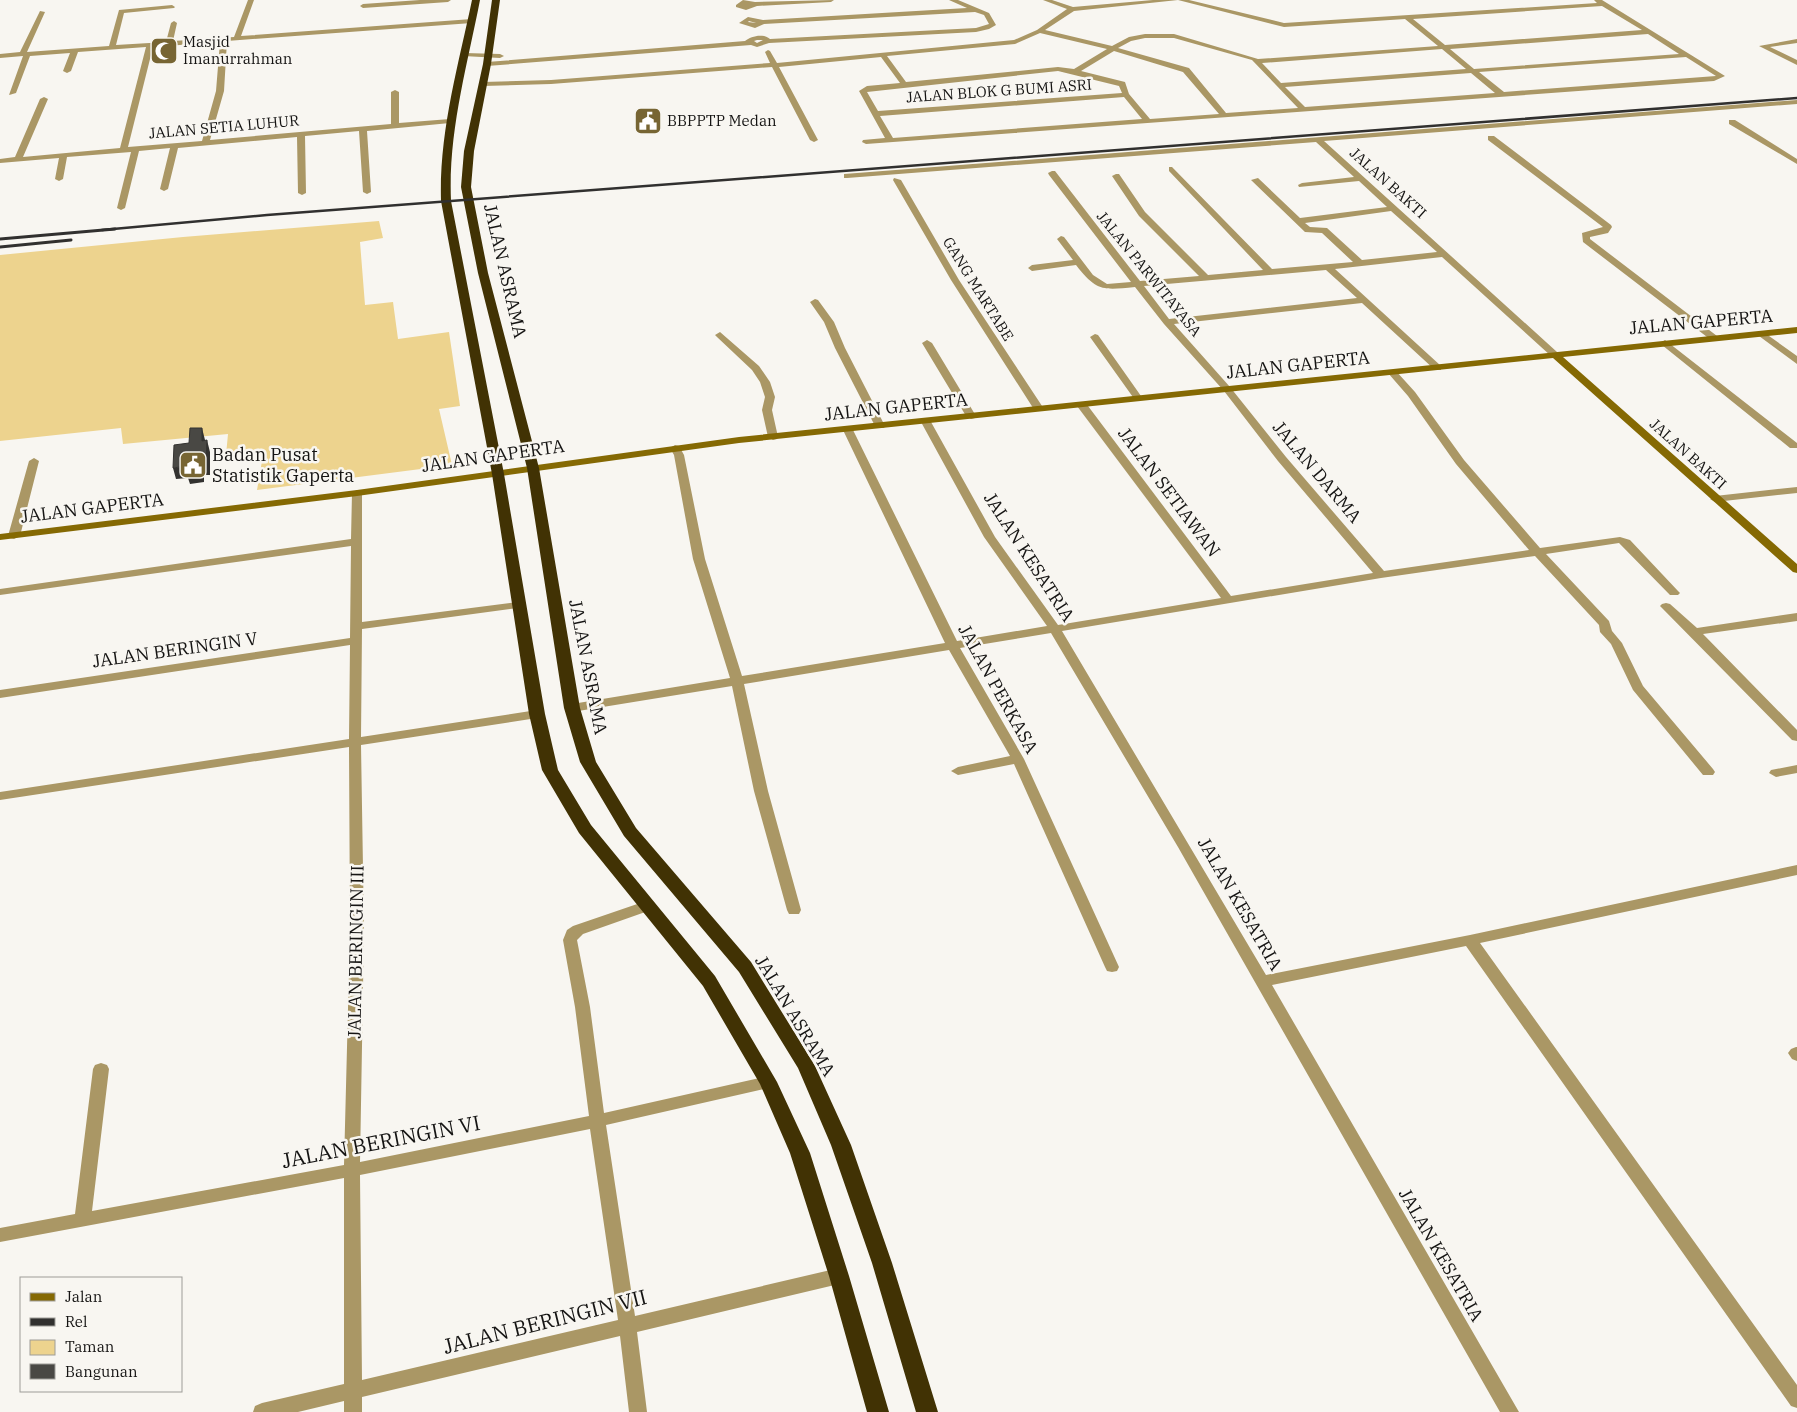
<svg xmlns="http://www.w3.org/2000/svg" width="1797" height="1412" viewBox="0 0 1797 1412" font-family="'IBM Plex Serif',serif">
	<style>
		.green { fill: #edd38e }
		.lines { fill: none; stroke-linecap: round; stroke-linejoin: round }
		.street { fill: #aa9765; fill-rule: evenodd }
		.secondary { fill: #856903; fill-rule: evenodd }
		.highway { fill: #413204; fill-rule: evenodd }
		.rail-far1 { stroke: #31302f; stroke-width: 2.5 }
		.rail { stroke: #31302f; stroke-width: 3 }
		.shaded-wall { fill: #333230 }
		.building { fill: #494844; stroke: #333230 }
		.labels { text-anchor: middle; stroke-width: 5; stroke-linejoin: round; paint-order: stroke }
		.far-poi-label { font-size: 15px; fill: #151413; stroke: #f8f6f1; text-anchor: start }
		.far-street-label { font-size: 15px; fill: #151413; stroke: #f8f6f1 }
		.street-label { font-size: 18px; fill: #151413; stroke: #f8f6f1 }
		.poi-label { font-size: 18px; fill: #151413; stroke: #f8f6f1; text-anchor: start }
		.near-street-label { font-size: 21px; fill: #151413; stroke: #f8f6f1 }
	</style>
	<rect width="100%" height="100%" fill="#f8f6f1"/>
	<path class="green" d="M 379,221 L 383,238 L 360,242 L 365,305 L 393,302 L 398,339 L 449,332 L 460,406 L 439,409 L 452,465 L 257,490 L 263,455 L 226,455 L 228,434 L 123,444 L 121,428 L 0,441 L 0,255 L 183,237 Z"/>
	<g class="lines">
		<path class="street" d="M 248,0 L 254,0 L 241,36 L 472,19 L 475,21 L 472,23 L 227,41 L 224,91 L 210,140 L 391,124 L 391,92 L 395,90 L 399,92 L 399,123 L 450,119 L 454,121 L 450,123 L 367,131 L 371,192 L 367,194 L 363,192 L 359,131 L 305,136 L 306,193 L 302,195 L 298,193 L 297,137 L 178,148 L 168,189 L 164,191 L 160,189 L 170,148 L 139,151 L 125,208 L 121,210 L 117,208 L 131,152 L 67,157 L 63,179 L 59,181 L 55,179 L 59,158 L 0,163 L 0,159 L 15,157 L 40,99 L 44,97 L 48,99 L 23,157 L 120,148 L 146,47 L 78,52 L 71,71 L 67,73 L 63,71 L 70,53 L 30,56 L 16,93 L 9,95 L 23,56 L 0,58 L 0,54 L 20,52 L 40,11 L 45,12 L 27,52 L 109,46 L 119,10 L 172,5 L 175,7 L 174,8 L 124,13 L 116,45 L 166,42 L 171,23 L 174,21 L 177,23 L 173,41 L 234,37 ZM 220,42 L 216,91 L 202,141 L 128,147 L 153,47 Z
			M 420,0 L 451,0 L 448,2 L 363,8 L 360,6 L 363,4 Z
			M 743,0 L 755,2 L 834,0 L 831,2 L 757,6 L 746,10 L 736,7 L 736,5 Z
			M 949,0 L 958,0 L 989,13 L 996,25 L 989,29 L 976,32 L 769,43 L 757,47 L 751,45 L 487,66 L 483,64 L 487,62 L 745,41 C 751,36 763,33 770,39 L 976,28 L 989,24 L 984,15 L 975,12 L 764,24 L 755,28 L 739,23 L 748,17 L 763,20 L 967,8 ZM 749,21 L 756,23 L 748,22 ZM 757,40 L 763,40 L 757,43 L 754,41 Z
			M 1043,0 L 1052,0 L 1073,7 L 1153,0 L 1189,0 L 1284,23 L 1597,3 L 1594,0 L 1602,0 L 1725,76 L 1714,81 L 866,144 L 862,142 L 863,140 L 885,138 L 859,91 L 867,86 L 900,83 L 881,57 L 779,67 L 818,140 L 814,142 L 810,140 L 772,67 L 551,84 L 483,86 L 479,84 L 483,82 L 551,80 L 770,63 L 765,52 L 768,50 L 770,51 L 777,63 L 1014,40 L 1037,30 L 1067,9 ZM 1178,0 L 1284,27 L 1405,19 L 1438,46 L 1258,59 L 1174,34 L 1145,34 L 1129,37 L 1112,46 L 1045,30 L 1074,11 ZM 1602,6 L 1642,30 L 1445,45 L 1413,19 ZM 1040,33 L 1107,49 L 1074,69 L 1058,67 L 906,82 L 887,56 L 1015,44 ZM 1648,34 L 1679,54 L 1474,69 L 1450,49 ZM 1145,38 L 1174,38 L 1252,60 L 1298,108 L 1226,113 L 1189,68 L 1118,48 L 1131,41 ZM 1442,49 L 1466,69 L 1281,83 L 1262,63 ZM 1114,51 L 1183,72 L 1219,114 L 1150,119 L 1129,94 L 1125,82 L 1081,71 ZM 1686,57 L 1716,76 L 1504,92 L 1479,72 ZM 1058,71 L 1119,86 L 1122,93 L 878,111 L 867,92 ZM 1471,73 L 1495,93 L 1305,107 L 1285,87 ZM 1124,97 L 1142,119 L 893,138 L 880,116 Z
			M 1797,39 L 1797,43 L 1770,47 L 1797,60 L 1797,65 L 1759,46 Z
			M 465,53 L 500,54 L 504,56 L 500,58 L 463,56 L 462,55 Z
			M 1797,100 L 1797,104 L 1324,141 L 1557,352 L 1557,356 L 1551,356 L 1442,257 L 1335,269 L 1441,366 L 1441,370 L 1435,370 L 1362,303 L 1174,324 L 1230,387 L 1286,457 L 1384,571 L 1529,550 L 1456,464 L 1408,396 L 1388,373 L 1393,370 L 1396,371 L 1415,392 L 1464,460 L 1540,548 L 1620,537 L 1630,540 L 1678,591 L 1680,593 L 1678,595 L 1670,595 L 1619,543 L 1546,554 L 1609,621 L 1612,631 L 1622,643 L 1643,686 L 1713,769 L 1715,772 L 1713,775 L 1703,775 L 1633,690 L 1611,644 L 1600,632 L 1599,625 L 1535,556 L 1381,578 L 1062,631 L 1266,975 L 1470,935 L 1797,865 L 1797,875 L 1480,943 L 1797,1385 L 1797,1408 L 1791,1406 L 1466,946 L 1272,985 L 1519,1412 L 1500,1412 L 1178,847 L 1051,633 L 960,648 L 1024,759 L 1119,967 L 1117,971 L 1112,972 L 1107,971 L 1105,967 L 1014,764 L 958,775 L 951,771 L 958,767 L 1010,756 L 949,650 L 744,684 L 768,791 L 801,910 L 799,914 L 789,914 L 787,910 L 754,791 L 732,686 L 572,712 L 566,708 L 572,704 L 730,678 L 693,559 L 674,455 L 670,448 L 675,445 L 679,446 L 684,455 L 705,559 L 742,676 L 945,643 L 843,430 L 848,427 L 853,430 L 957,641 L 1047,626 L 984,537 L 921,422 L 926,419 L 931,422 L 995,537 L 1058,625 L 1221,598 L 1077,406 L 1077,402 L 1085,402 L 1231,596 L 1373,573 L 1278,461 L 1224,391 L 1164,324 L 1135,287 C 1103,290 1097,292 1076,265 L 1032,271 L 1028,268 L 1032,265 L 1073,260 L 1057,239 L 1061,236 L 1064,237 L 1093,275 L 1107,284 L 1131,282 L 1049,175 L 1048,173 L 1052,171 L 1055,171 L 1140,281 L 1199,276 L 1139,216 L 1112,176 L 1116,174 L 1119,174 L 1145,212 L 1208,275 L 1263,270 L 1169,171 L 1169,167 L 1172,167 L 1272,269 L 1353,262 L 1322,233 L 1305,232 L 1251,180 L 1258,178 L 1300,218 L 1387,207 L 1359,181 L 1299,187 L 1298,185 L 1302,183 L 1354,177 L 1316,142 L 847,178 L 844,178 L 844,174 ZM 1391,211 L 1437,252 L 1362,260 L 1327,228 L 1310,227 L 1305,223 ZM 1326,270 L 1357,298 L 1169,319 L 1144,286 Z
			M 1729,120 L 1735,120 L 1797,159 L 1797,164 L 1729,124 Z
			M 1488,136 L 1494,136 L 1611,225 L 1612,227 L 1608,233 L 1590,237 L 1590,239 L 1717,336 L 1717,340 L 1711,340 L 1583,242 L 1582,233 L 1603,227 L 1488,140 Z
			M 894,178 L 901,180 L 959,280 L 1044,409 L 1043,411 L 1035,411 L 951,280 L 893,180 Z
			M 815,299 L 818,300 L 834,322 L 845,348 L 885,426 L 884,428 L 876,428 L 875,426 L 835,348 L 824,322 L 810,302 Z
			M 1762,331 L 1797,356 L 1797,364 L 1759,336 L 1757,334 Z
			M 720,332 L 759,366 L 770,382 L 775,397 L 772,410 L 778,437 L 777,439 L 773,440 L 768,437 L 762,410 L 765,397 L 760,382 L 752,370 L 717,337 L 715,335 Z
			M 1095,334 L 1098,335 L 1141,396 L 1141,400 L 1135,400 L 1090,337 Z
			M 927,340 L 932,343 L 976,416 L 975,418 L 971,419 L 966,416 L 922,343 Z
			M 1665,340 L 1797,443 L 1797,448 L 1790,448 L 1662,345 L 1660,343 Z
			M 34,458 L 39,461 L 20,536 L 14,539 L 10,538 L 8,536 L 29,461 Z
			M 1797,487 L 1797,493 L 1715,502 L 1710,499 L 1715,496 Z
			M 357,490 L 362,493 L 362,622 L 518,602 L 524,605 L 518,608 L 362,629 L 361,737 L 537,710 L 543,714 L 537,718 L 361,745 L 364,930 L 360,1162 L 589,1116 L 575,1007 L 563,940 L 567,930 L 573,926 L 646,901 L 651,902 L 653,906 L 651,910 L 583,934 L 577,940 L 590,1007 L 604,1113 L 768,1076 L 774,1078 L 776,1082 L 774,1086 L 768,1088 L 606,1125 L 635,1316 L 839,1268 L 845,1271 L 848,1276 L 845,1281 L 839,1284 L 637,1332 L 647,1412 L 629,1412 L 620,1336 L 362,1397 L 362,1412 L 344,1412 L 344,1401 L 298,1412 L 253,1412 L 255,1406 L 262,1403 L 344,1384 L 344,1178 L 0,1242 L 0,1228 L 75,1214 L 93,1069 L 95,1065 L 101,1063 L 107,1065 L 109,1069 L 92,1211 L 344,1165 L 350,930 L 349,747 L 0,800 L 0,792 L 349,739 L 350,645 L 0,698 L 0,690 L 350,638 L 351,546 L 0,595 L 0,589 L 351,539 L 352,493 ZM 590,1129 L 618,1320 L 362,1380 L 360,1175 Z
			M 1666,603 L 1670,604 L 1697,628 L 1797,613 L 1797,621 L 1703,634 L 1797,730 L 1797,741 L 1792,740 L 1662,608 L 1660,606 L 1662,604 Z
			M 1797,765 L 1797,773 L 1776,777 L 1769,773 L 1771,770 Z
			M 1796,1047 L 1797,1047 L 1797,1061 L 1792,1059 L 1788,1053 L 1791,1049 Z"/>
		<path class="secondary" d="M 1797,327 L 1797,333 L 1563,357 L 1797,564 L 1797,573 L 1793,572 L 1553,358 L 739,443 L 357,496 L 0,540 L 0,534 L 357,490 L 739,437 Z"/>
		<path class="highway" d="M 472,0 L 480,0 C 467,67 448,132 451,201 L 504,474 L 545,714 L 558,770 L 591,825 L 715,976 L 777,1082 L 810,1153 L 849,1276 L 889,1412 L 867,1412 L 829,1276 L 790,1153 L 760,1084 L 703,986 L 579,833 L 542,770 L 529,714 L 492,474 L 441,201 C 439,132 458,67 472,0 Z
			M 492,0 L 500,0 L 491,64 L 474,151 L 471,187 L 488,273 L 539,468 L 580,708 L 596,762 L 636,828 L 751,962 L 815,1066 L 851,1145 L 892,1263 L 938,1412 L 916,1412 L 872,1263 L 831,1145 L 798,1068 L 739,972 L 624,836 L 580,762 L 564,708 L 527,468 L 478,273 L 461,187 L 464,151 L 483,64 Z"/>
		<path class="rail-far1" d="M 102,230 L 267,215 L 1797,98"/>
		<path class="rail" d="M 0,239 L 115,229
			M 0,247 L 71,240"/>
	</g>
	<path class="shaded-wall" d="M 202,428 L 205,440 L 205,452 L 202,441 Z
		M 207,440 L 210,452 L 210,475 L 204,475 L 204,482 L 190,484 L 188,478 L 176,479 L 173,468 L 201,464 Z"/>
	<path class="building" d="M 190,428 L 202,428 L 202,441 L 207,440 L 206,463 L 201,464 L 201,471 L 187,473 L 187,466 L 173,468 L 174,445 L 189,443 Z"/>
	<defs>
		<g id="mosque-square" transform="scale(1.4375)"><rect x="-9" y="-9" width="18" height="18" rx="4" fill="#776533" stroke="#f8f6f1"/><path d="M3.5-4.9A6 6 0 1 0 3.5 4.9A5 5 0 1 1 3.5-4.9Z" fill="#fff"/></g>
		<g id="civic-square" transform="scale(1.4375)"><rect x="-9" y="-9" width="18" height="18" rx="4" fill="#776533" stroke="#f8f6f1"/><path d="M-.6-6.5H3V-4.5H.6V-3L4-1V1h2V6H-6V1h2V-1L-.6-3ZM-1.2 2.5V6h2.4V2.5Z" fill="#fff"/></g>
	</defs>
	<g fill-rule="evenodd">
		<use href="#mosque-square" x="164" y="51"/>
		<use href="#civic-square" x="648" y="121"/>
		<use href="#civic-square" x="193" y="465"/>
	</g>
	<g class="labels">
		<g class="far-poi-label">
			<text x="183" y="47">Masjid<tspan x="183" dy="17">Imanurrahman</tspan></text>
			<text x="667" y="126">BBPPTP Medan</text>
		</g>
		<g class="far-street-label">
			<text transform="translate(999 91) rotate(-4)" y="5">JALAN BLOK G BUMI ASRI</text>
			<text transform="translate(224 127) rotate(-5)" y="5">JALAN SETIA LUHUR</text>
			<text transform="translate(1388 183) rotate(42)" y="5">JALAN BAKTI</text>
			<text transform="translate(1149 274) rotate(51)" y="5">JALAN PARWITAYASA</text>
			<text transform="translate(978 289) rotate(58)" y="5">GANG MARTABE</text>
			<text transform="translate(1688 454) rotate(42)" y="5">JALAN BAKTI</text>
		</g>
		<g class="street-label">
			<text transform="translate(505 271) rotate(77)" y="6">JALAN ASRAMA</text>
			<text transform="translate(1701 322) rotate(-5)" y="6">JALAN GAPERTA</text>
			<text transform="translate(1298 365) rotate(-6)" y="6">JALAN GAPERTA</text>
			<text transform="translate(896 407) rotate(-6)" y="6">JALAN GAPERTA</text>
			<text transform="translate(493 456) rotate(-8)" y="6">JALAN GAPERTA</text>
			<text transform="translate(1317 472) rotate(50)" y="6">JALAN DARMA</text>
			<text transform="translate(1169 492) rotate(53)" y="6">JALAN SETIAWAN</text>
			<text transform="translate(92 508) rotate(-7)" y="6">JALAN GAPERTA</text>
			<text transform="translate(1029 557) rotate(57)" y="6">JALAN KESATRIA</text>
			<text transform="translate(175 650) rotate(-8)" y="6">JALAN BERINGIN V</text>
			<text transform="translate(588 667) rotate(79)" y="6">JALAN ASRAMA</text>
			<text transform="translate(998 689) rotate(61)" y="6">JALAN PERKASA</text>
			<text transform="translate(1240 904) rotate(60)" y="6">JALAN KESATRIA</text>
			<text transform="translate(356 952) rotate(-89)" y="6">JALAN BERINGIN III</text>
			<text transform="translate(795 1016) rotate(59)" y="6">JALAN ASRAMA</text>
			<text transform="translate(1441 1255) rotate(60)" y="6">JALAN KESATRIA</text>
		</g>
		<g class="poi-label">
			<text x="212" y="461">Badan Pusat<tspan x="212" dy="21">Statistik Gaperta</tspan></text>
		</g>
		<g class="near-street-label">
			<text transform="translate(381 1142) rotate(-11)" y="7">JALAN BERINGIN VI</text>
			<text transform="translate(545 1322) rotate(-14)" y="7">JALAN BERINGIN VII</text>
		</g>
	</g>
	<rect x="20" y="1277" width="162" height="115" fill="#f8f6f1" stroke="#9d9c98"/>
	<rect x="30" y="1293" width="25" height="8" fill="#856903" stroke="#9d9c98"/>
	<text x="65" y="1302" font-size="15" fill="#151413">Jalan</text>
	<rect x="30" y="1318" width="25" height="8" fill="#31302f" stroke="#9d9c98"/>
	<text x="65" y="1327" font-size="15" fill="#151413">Rel</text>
	<rect x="30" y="1340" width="25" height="15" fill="#edd38e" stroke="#9d9c98"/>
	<text x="65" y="1352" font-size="15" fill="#151413">Taman</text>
	<rect x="30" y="1364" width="25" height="15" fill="#494844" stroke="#9d9c98"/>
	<text x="65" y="1377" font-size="15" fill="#151413">Bangunan</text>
</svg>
